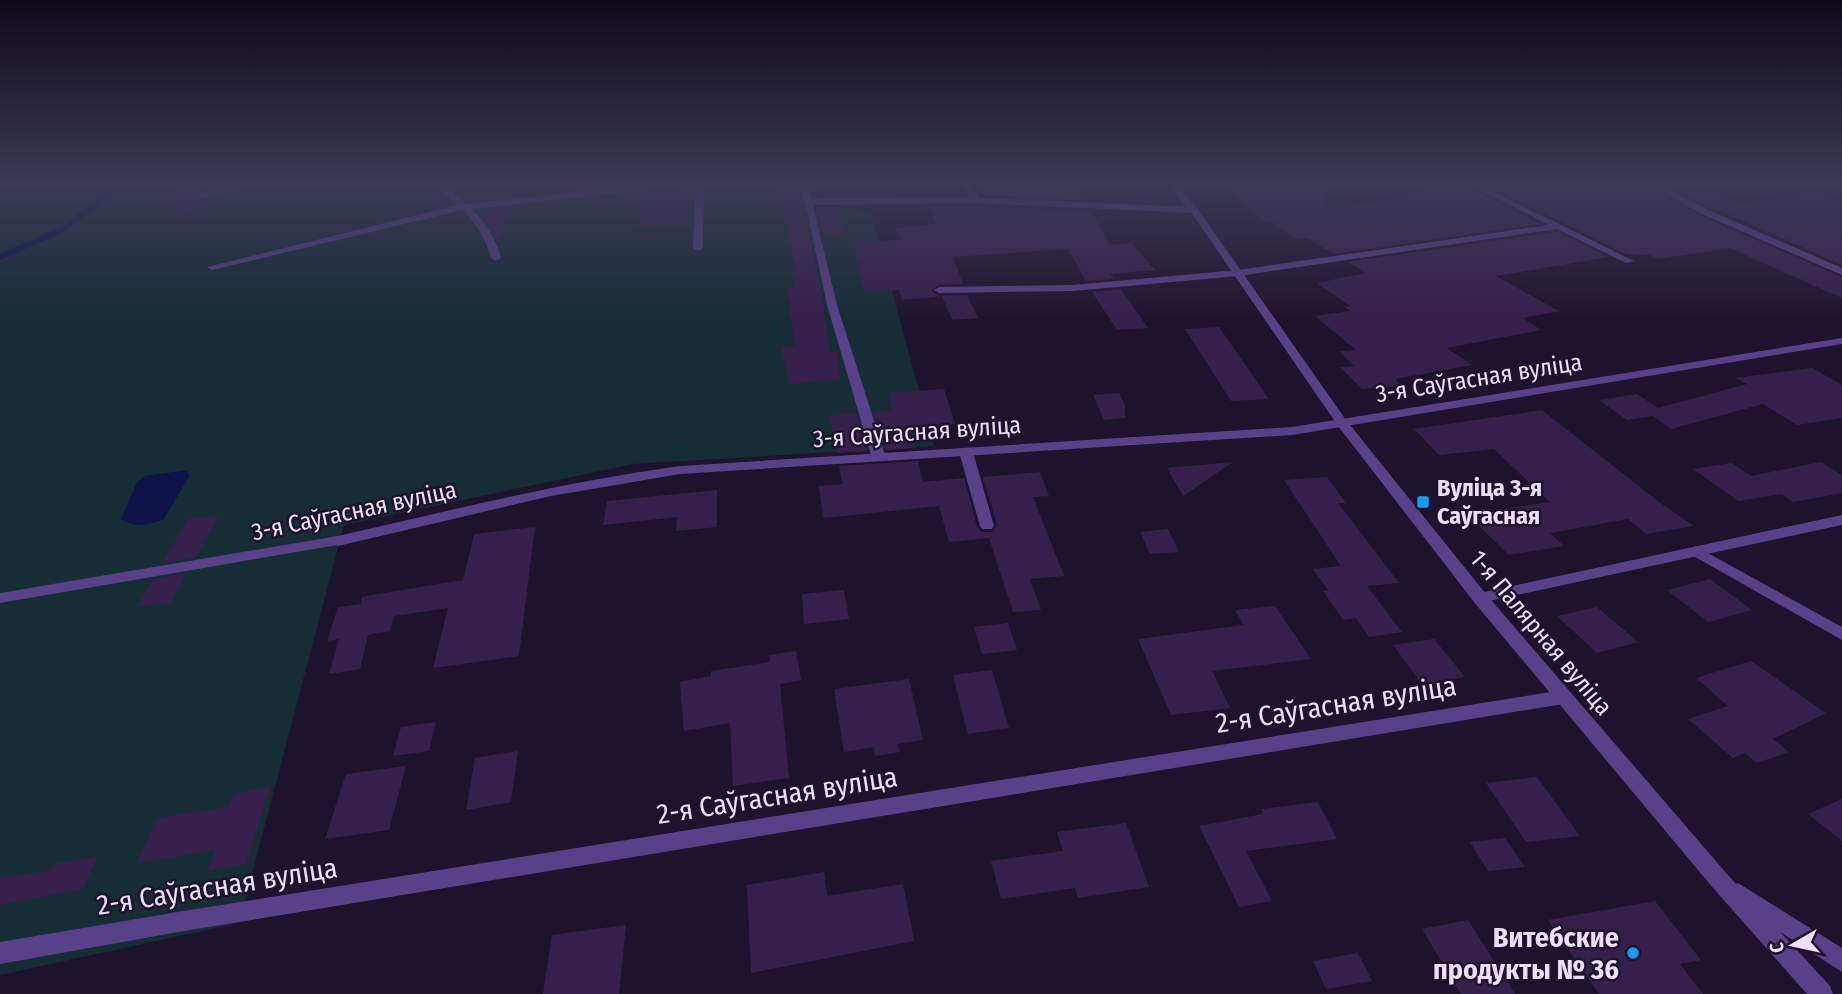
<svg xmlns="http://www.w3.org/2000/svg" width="1842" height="994" viewBox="0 0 1842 994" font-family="'Fira Sans Condensed',sans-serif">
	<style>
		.green { fill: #162d35 }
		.water { fill: #0f1349 }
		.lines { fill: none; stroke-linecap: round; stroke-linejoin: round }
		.stream { stroke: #0f1349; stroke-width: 6 }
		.building { fill: #36204b }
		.service { fill: #584188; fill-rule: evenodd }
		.minor { fill: #584188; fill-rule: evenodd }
		.tertiary { fill: #584188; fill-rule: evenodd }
		.poi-dot { fill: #179cf2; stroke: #1e132c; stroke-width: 2.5 }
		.labels { text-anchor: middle; stroke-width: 5; stroke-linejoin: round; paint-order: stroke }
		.street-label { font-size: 24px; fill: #ecdffd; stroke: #1e132c }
		.poi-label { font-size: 24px; font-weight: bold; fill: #ecdffd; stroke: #1e132c; text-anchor: start }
		.near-street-label { font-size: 28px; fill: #ecdffd; stroke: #1e132c }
		.near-poi-label { font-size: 28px; font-weight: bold; fill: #ecdffd; stroke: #1e132c; text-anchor: end }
	</style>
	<rect width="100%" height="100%" fill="#1e132c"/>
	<path class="green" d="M 7,183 L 801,183 L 808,209 L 870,210 L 934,446 L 633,464 L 344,525 L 239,923 L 0,975 L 0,186 Z"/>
	<path class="water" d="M 188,470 L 189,477 L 164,519 C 149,525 135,529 121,519 L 137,482 L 145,476 Z"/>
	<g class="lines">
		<path class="stream" d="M 0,257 L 63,229 L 124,183"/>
	</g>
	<path class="building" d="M 1018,183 L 1074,183 L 1084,200 L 981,195 L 978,192 L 1021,186 Z
		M 1221,183 L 1324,183 L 1325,209 L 1419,196 L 1412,192 L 1467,187 L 1540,224 L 1334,254 L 1307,238 L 1297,239 L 1270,221 L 1265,222 Z
		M 1509,183 L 1644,183 L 1701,216 L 1842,277 L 1842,298 L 1730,248 L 1658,259 L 1650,255 L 1627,254 L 1486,185 Z
		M 195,187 L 197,192 L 193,195 L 201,201 L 204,209 L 178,215 L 176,190 Z
		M 687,188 L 691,225 L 638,228 L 644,193 Z
		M 799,189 L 822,296 L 830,352 L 837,352 L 840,379 L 789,384 L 781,347 L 795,346 L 787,289 L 795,288 L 791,271 L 795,270 L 781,191 Z
		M 1712,192 L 1738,204 L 1821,194 L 1842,203 L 1842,265 L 1683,194 Z
		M 929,206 L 1091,211 L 1110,245 L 1132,243 L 1155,270 L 1110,274 L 1114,279 L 1086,281 L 1068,249 L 953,257 L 963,284 L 939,284 L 932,291 L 939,296 L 967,295 L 978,318 L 952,320 L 942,296 L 902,300 L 899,290 L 864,293 L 853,242 L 902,240 L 895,228 L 936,224 Z
		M 838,207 L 846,232 L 823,236 L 816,208 Z
		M 507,208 L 510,211 L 499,244 L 482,217 L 485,210 Z
		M 1557,232 L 1609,257 L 1496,276 L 1559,311 L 1523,318 L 1541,330 L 1447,348 L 1472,365 L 1395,379 L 1402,386 L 1362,389 L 1340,367 L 1354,366 L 1339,351 L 1356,350 L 1315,316 L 1350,311 L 1345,307 L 1350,306 L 1317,283 L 1366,273 L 1348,262 Z
		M 1121,289 L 1148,328 L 1117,330 L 1092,292 Z
		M 1219,327 L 1269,399 L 1231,401 L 1185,329 Z
		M 1812,368 L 1842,385 L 1842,418 L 1797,425 L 1763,404 L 1671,429 L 1653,416 L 1627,420 L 1599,400 L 1637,394 L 1658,408 L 1747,384 L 1735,378 Z
		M 944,389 L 955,424 L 924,427 L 925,430 L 910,432 L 915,448 L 886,450 L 874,412 L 892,410 L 888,393 Z
		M 1119,393 L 1125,405 L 1125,418 L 1104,420 L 1093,395 Z
		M 1542,410 L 1659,502 L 1694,526 L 1646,534 L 1628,519 L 1550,533 L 1564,546 L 1509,555 L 1476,523 L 1489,521 L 1480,513 L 1550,502 L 1494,449 L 1439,455 L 1414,429 Z
		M 856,413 L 867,451 L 837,453 L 829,416 Z
		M 918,461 L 923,482 L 964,478 L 977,527 L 982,532 L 992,532 L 997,525 L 983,477 L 1040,472 L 1049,496 L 1033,497 L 1064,576 L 1030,579 L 1041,610 L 1013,612 L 989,538 L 949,542 L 939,506 L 823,518 L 819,486 L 843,484 L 839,466 Z
		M 1233,462 L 1183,496 L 1167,468 Z
		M 1821,462 L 1842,475 L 1842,493 L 1793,502 L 1782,494 L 1738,501 L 1693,469 L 1732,463 L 1751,476 Z
		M 1327,477 L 1346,503 L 1338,503 L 1399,583 L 1367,586 L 1402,632 L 1369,637 L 1356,618 L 1343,620 L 1323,591 L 1328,590 L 1313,569 L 1341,566 L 1284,480 Z
		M 717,490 L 717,527 L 676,531 L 677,517 L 603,525 L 607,501 Z
		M 219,516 L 196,557 L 162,563 L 188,519 Z
		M 535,527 L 519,656 L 433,668 L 448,608 L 394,616 L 390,631 L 368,635 L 360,669 L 329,674 L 339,639 L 327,641 L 338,607 L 361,604 L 362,597 L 366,596 L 463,580 L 474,534 Z
		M 1168,529 L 1179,552 L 1150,554 L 1140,532 Z
		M 187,573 L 172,602 L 137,607 L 153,579 Z
		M 1710,579 L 1752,610 L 1708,622 L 1667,590 Z
		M 844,590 L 849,619 L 804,624 L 802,594 Z
		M 1275,606 L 1311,659 L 1212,671 L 1230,708 L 1171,715 L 1138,639 L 1244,625 L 1235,610 Z
		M 1597,607 L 1638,642 L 1597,653 L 1557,616 Z
		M 1008,623 L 1017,650 L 982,654 L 974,627 Z
		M 1434,639 L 1449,657 L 1465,677 L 1422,684 L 1393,645 Z
		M 796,651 L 801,680 L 780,684 L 789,778 L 733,786 L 730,723 L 684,731 L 680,682 L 711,676 L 711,671 L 770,662 L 769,655 Z
		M 1751,661 L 1826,713 L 1773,739 L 1789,752 L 1757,763 L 1745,753 L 1733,758 L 1688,719 L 1728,706 L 1696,678 Z
		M 992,670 L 1009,728 L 968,734 L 953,675 Z
		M 909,679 L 923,740 L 897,744 L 900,752 L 875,756 L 874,747 L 844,752 L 834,689 Z
		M 436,722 L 429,751 L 393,756 L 401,727 Z
		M 518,751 L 511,802 L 466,810 L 475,758 Z
		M 406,766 L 389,830 L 325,839 L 346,774 Z
		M 1537,777 L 1558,806 L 1580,836 L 1526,842 L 1486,783 Z
		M 271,787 L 246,864 L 208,871 L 215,850 L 137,863 L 157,818 L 228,807 L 234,793 Z
		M 1842,799 L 1842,841 L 1808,814 Z
		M 1318,802 L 1337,839 L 1246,851 L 1272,901 L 1239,907 L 1199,826 L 1263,814 L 1261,809 Z
		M 1126,823 L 1149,887 L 1078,898 L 1075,888 L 1001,899 L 991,861 L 1063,851 L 1057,832 Z
		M 1505,838 L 1525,867 L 1488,871 L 1470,842 Z
		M 98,856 L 83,889 L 0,905 L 0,877 L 50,871 L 53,864 Z
		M 824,872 L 827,896 L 903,884 L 914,941 L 751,973 L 747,885 Z
		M 1655,901 L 1701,960 L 1680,964 L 1703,994 L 1599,994 L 1548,920 Z
		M 1468,920 L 1515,994 L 1461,994 L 1422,929 Z
		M 626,925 L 619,994 L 543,994 L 552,935 Z
		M 1358,953 L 1372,981 L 1326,989 L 1313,961 Z"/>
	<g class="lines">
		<path class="service" d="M 5,183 L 17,183 L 7,188 L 3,185 Z
			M 248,183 L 264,183 L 200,198 L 196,195 Z
			M 433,183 L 442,183 L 467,204 L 662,183 L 688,183 L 684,186 L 472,209 C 486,223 496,239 501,258 L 496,261 L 491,258 C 486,239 477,225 463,210 L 212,270 L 207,267 L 458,205 Z
			M 696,183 L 704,183 L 703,248 L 698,251 L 693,248 Z
			M 805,200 L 812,202 L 837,305 L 886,458 L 884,461 L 874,461 L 872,458 L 827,305 Z
			M 966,448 L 973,452 L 994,526 L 992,529 L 982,529 L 980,526 L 959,452 Z
			M 338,536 L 343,538 L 345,541 L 343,544 L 0,603 L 0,593 Z
			M 1695,546 L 1842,627 L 1842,640 L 1690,554 L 1688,551 Z
			M 1738,883 L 1842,948 L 1842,972 L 1731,900 L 1728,893 L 1731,886 Z
			M 184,911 L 192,914 L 195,921 L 192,928 L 184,931 L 0,964 L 0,942 Z"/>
		<path class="minor" d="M 800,183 L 808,183 L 812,199 L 970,197 L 962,183 L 970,183 L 979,198 L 1194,207 L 1198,210 L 1194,213 L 976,203 L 808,205 L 804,202 Z
			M 1466,183 L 1476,183 L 1634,261 L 1626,263 L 1557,229 L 1238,276 L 1073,291 L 939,293 L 934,290 L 939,287 L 1073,285 L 1238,270 L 1549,225 Z
			M 1646,183 L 1656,183 L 1708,210 L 1842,268 L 1842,275 L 1702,214 Z
			M 1842,338 L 1842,344 L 1292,435 L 680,474 L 551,496 L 338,546 L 331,541 L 338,536 C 452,510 564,482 680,466 L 1292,427 Z
			M 1842,515 L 1842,525 L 1480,603 L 1474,602 L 1472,598 L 1474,594 L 1480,593 Z
			M 1563,690 L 1569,692 L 1572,697 L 1569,702 L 1563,704 L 184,931 L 176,928 L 173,921 L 176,914 L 184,911 Z"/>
		<path class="tertiary" d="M 1167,183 L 1175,183 L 1197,208 L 1346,420 L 1486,594 L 1727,874 L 1830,986 L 1833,994 L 1807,994 L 1713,888 L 1474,602 L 1338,426 L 1191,212 Z"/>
	</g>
	<linearGradient id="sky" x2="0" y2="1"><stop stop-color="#100a18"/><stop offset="0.57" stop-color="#3b3956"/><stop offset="1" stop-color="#3b3956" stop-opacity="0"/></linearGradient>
	<rect width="1842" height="322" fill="url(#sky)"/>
	<g class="poi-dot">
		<rect x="1416" y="495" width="14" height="14" rx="3.5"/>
		<circle cx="1633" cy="953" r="7"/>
	</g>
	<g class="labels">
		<g class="street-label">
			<text transform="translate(1479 378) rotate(-9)" y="8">3-я Саўгасная вуліца</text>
			<text transform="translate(917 432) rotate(-4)" y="8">3-я Саўгасная вуліца</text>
			<text transform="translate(354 511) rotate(-12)" y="8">3-я Саўгасная вуліца</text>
			<text transform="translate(1541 633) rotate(50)" y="8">1-я Палярная вуліца</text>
		</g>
		<g class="poi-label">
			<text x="1437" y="496">Вуліца 3-я<tspan x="1437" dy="28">Саўгасная</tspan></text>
		</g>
		<g class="near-street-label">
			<text transform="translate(1336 704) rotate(-9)" y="10">2-я Саўгасная вуліца</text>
			<text transform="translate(777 795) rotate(-9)" y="10">2-я Саўгасная вуліца</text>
			<text transform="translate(217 886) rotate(-9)" y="10">2-я Саўгасная вуліца</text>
		</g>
		<g class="near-poi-label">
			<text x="1619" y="947">Витебские<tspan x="1619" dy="32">продукты № 36</tspan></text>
		</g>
	</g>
	<g transform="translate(1793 945) rotate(261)" stroke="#1e132c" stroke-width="5" paint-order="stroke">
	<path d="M0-5L12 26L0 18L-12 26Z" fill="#ecdffd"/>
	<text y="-10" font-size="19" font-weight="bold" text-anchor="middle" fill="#ecdffd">С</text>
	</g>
</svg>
